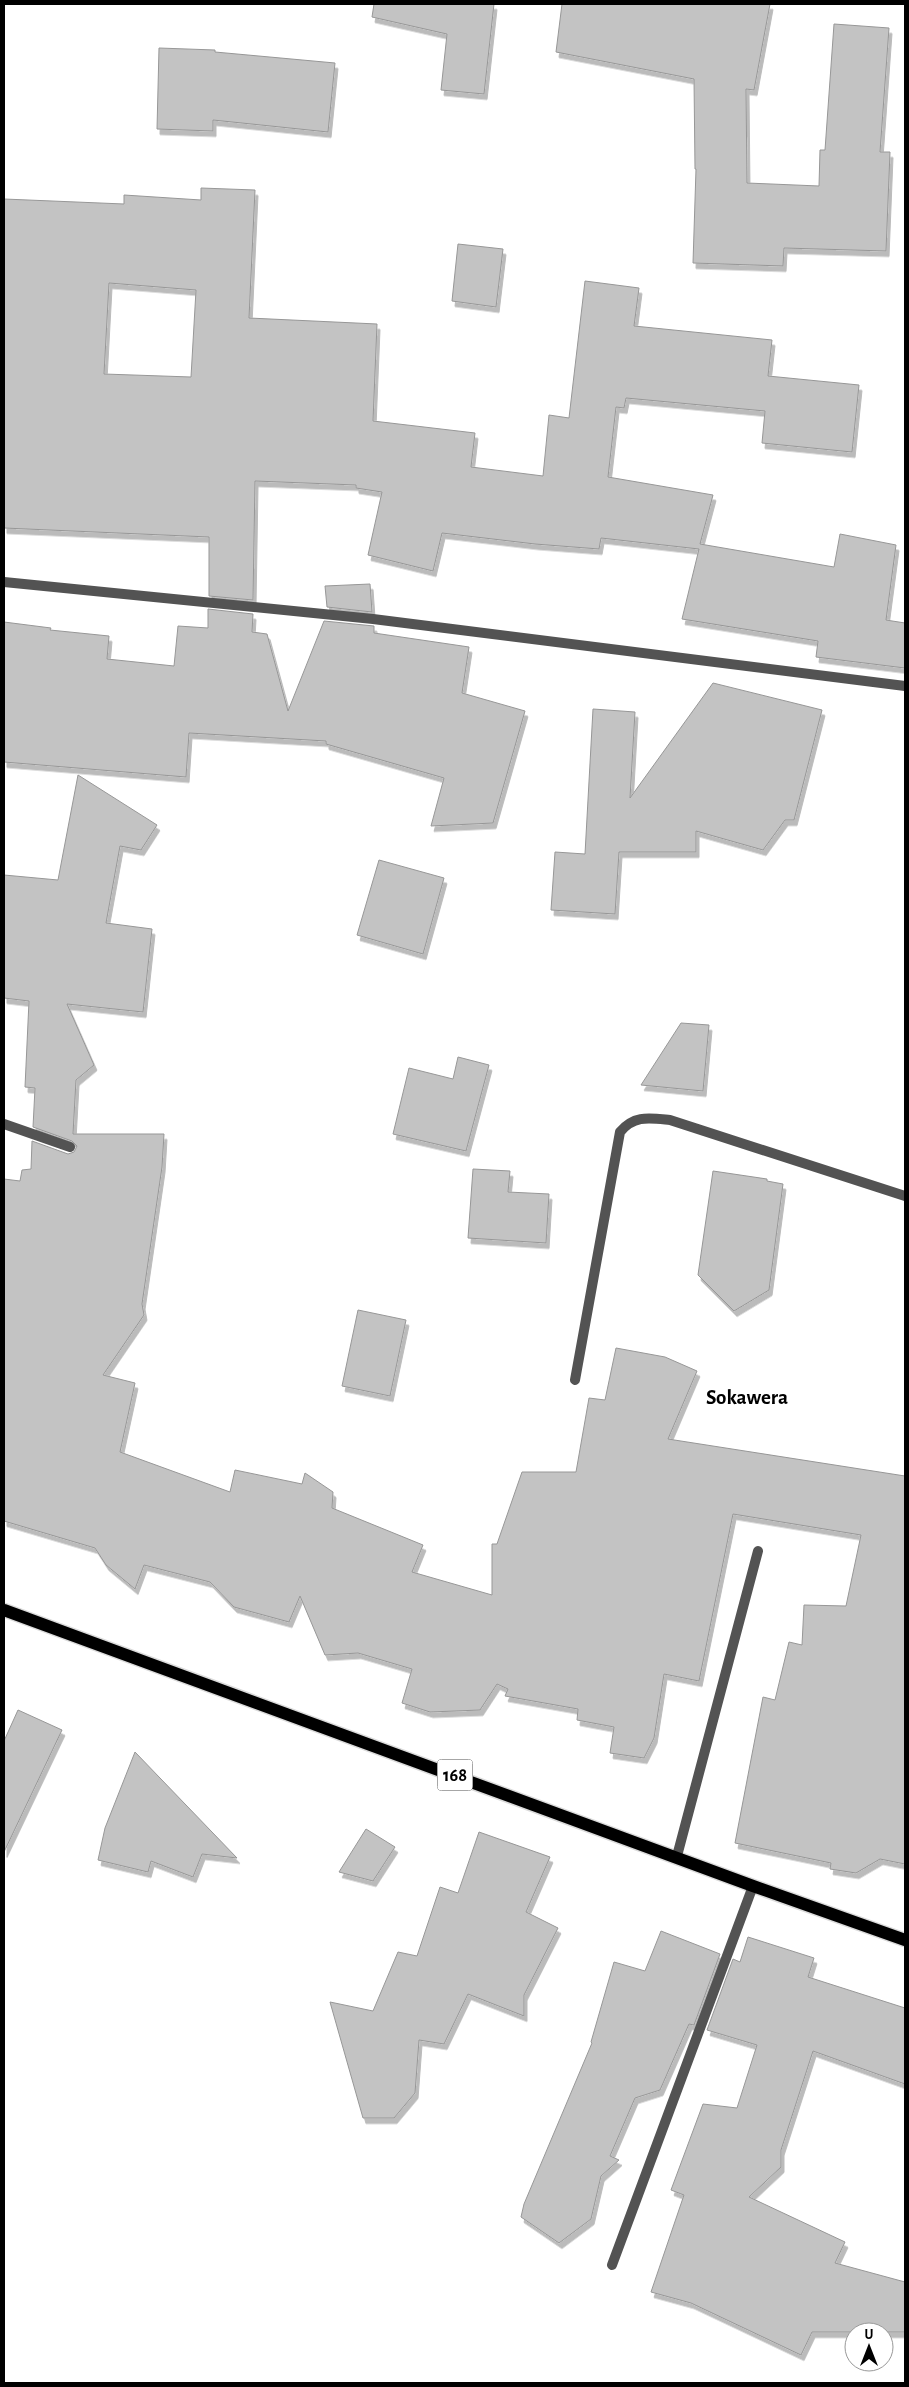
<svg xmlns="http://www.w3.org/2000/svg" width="909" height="2387" viewBox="0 0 909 2387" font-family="'Alegreya Sans',sans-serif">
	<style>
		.building { fill: #c3c3c3; stroke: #979797; fill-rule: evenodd; filter: url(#shadow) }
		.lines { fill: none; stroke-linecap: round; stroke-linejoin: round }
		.primary-casing { stroke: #dbdbdb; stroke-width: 15 }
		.minor { stroke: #535353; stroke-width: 10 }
		.primary { stroke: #000; stroke-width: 12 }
		.labels { text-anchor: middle; stroke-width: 4.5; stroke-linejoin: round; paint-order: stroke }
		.shield { fill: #fff; stroke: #4c4c4c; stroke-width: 1 }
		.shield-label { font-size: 18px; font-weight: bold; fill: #000 }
		.quarter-label { font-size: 21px; font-weight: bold; fill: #000; stroke: #fff }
	</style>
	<defs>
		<filter id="shadow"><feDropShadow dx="3" dy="5.5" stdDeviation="0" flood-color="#0004"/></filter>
	</defs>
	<rect width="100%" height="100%" fill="#fff"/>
	<path class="building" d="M 374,4 L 494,4 L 484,94 L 441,90 L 447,34 L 372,17 Z
		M 562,4 L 770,4 L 754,90 L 746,89 L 747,183 L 819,186 L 820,150 L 825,150 L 834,24 L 889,28 L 880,152 L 890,152 L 886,251 L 784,248 L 783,266 L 693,263 L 696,169 L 695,169 L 694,79 L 556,52 Z
		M 159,48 L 215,50 L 215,52 L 335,63 L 328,132 L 213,120 L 213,131 L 157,129 Z
		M 201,188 L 255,190 L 249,318 L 377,324 L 373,421 L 475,433 L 471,467 L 543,476 L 549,415 L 569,418 L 585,281 L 639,288 L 634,326 L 772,340 L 768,376 L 859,385 L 852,452 L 762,443 L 765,411 L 626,398 L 624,408 L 616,407 L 608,477 L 713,495 L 700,544 L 834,567 L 840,534 L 896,545 L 886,620 L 905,623 L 905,668 L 816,657 L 818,641 L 682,619 L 699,549 L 601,538 L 599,549 L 535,544 L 442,533 L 433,571 L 368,555 L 382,492 L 356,488 L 356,485 L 255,481 L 253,600 L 209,596 L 209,537 L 4,528 L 4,199 L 124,204 L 124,195 L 201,200 ZM 109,283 L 196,290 L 191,377 L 104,374 Z
		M 458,244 L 503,249 L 496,307 L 452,301 Z
		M 370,584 L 372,612 L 327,607 L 325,586 Z
		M 208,609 L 253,614 L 252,632 L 267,634 L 288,711 L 324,621 L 374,626 L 374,633 L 469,647 L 462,693 L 525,711 L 493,823 L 431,826 L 444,778 L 326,744 L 326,741 L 189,733 L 186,777 L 4,762 L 4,622 L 51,628 L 50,630 L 109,636 L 107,659 L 174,666 L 178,626 L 208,628 Z
		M 713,683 L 822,710 L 794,820 L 785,820 L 763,850 L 696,831 L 696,852 L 619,852 L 615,914 L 551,910 L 555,852 L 585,854 L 593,709 L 635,712 L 630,798 Z
		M 78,775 L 157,825 L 141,850 L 120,846 L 106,923 L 152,929 L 143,1012 L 67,1004 L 94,1065 L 76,1080 L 73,1134 L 164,1134 L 162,1167 L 142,1304 L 144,1315 L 103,1375 L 135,1383 L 120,1452 L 230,1492 L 235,1470 L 302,1484 L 305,1473 L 333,1492 L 332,1508 L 423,1545 L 412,1572 L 492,1595 L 492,1544 L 497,1544 L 522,1472 L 576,1472 L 589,1398 L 605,1400 L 616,1348 L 665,1357 L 697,1371 L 668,1439 L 905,1476 L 905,1864 L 880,1859 L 856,1873 L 830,1869 L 831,1863 L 735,1843 L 763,1697 L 775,1700 L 789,1642 L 802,1645 L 804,1605 L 846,1606 L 861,1535 L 733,1514 L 699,1681 L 664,1674 L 654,1738 L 644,1758 L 610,1753 L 614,1727 L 577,1720 L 578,1709 L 505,1696 L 508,1689 L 497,1684 L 480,1710 L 430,1712 L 402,1703 L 412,1669 L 358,1653 L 325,1655 L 300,1596 L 289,1622 L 234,1607 L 210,1582 L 144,1565 L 135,1589 L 106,1565 L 95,1548 L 4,1521 L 4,1179 L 20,1181 L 22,1170 L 31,1169 L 32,1141 L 68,1154 L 74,1152 L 77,1146 L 72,1141 L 33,1127 L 35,1088 L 25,1087 L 29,1001 L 4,998 L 4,875 L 58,880 Z
		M 379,860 L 444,878 L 423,954 L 357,935 Z
		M 681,1023 L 709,1025 L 703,1091 L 641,1085 Z
		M 458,1057 L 489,1065 L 466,1151 L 393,1134 L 409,1068 L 453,1079 Z
		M 473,1169 L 510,1171 L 508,1192 L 549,1194 L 546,1243 L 468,1238 Z
		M 713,1171 L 767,1179 L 767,1181 L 783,1184 L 769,1290 L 734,1311 L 698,1275 Z
		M 358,1310 L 406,1320 L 390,1396 L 342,1386 Z
		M 18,1710 L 62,1730 L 4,1852 L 4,1741 Z
		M 135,1752 L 237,1858 L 202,1854 L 193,1877 L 151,1861 L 148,1872 L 98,1860 L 105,1828 Z
		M 366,1829 L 395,1847 L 373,1881 L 339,1872 Z
		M 479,1832 L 550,1857 L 526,1912 L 558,1928 L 524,1995 L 524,2016 L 468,1994 L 444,2044 L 419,2040 L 415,2093 L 394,2118 L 363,2118 L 330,2002 L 373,2011 L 398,1952 L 417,1956 L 440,1887 L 458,1893 Z
		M 661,1931 L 720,1954 L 694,2025 L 689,2024 L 660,2090 L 635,2098 L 610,2156 L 619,2160 L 601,2176 L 591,2219 L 559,2243 L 521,2217 L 524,2204 L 592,2043 L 591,2042 L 614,1962 L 645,1971 Z
		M 748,1937 L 814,1958 L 808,1977 L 905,2008 L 905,2084 L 813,2051 L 781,2150 L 781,2167 L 749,2197 L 845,2242 L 835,2263 L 905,2282 L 905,2332 L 812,2332 L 801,2355 L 691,2303 L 651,2292 L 684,2195 L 671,2190 L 703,2104 L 737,2108 L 757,2045 L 707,2030 L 733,1959 L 740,1962 Z"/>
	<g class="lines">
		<g class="primary-casing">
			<path id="primary" d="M 4,1610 L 753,1886 L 905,1940"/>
		</g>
		<path class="minor" d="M 4,582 L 373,619 L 905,686
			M 4,1124 L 70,1147
			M 575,1380 L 620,1132 C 634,1115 649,1118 670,1120 L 905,1196
			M 677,1856 L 758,1551
			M 612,2265 L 753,1886"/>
		<use href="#primary" class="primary"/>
	</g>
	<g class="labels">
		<rect class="shield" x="437.5" y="1759.5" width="35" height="31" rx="4"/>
		<g class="shield-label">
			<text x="455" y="1781">168</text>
		</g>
		<g class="quarter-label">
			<text x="747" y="1404">Sokawera</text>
		</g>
	</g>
	<rect width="909" height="2387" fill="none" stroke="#000000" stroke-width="10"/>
	<g transform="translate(869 2347)"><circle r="24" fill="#ffffff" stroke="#999999"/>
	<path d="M0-4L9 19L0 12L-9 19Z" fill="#000000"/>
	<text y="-8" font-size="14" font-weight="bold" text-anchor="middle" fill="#000000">U</text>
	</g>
</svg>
